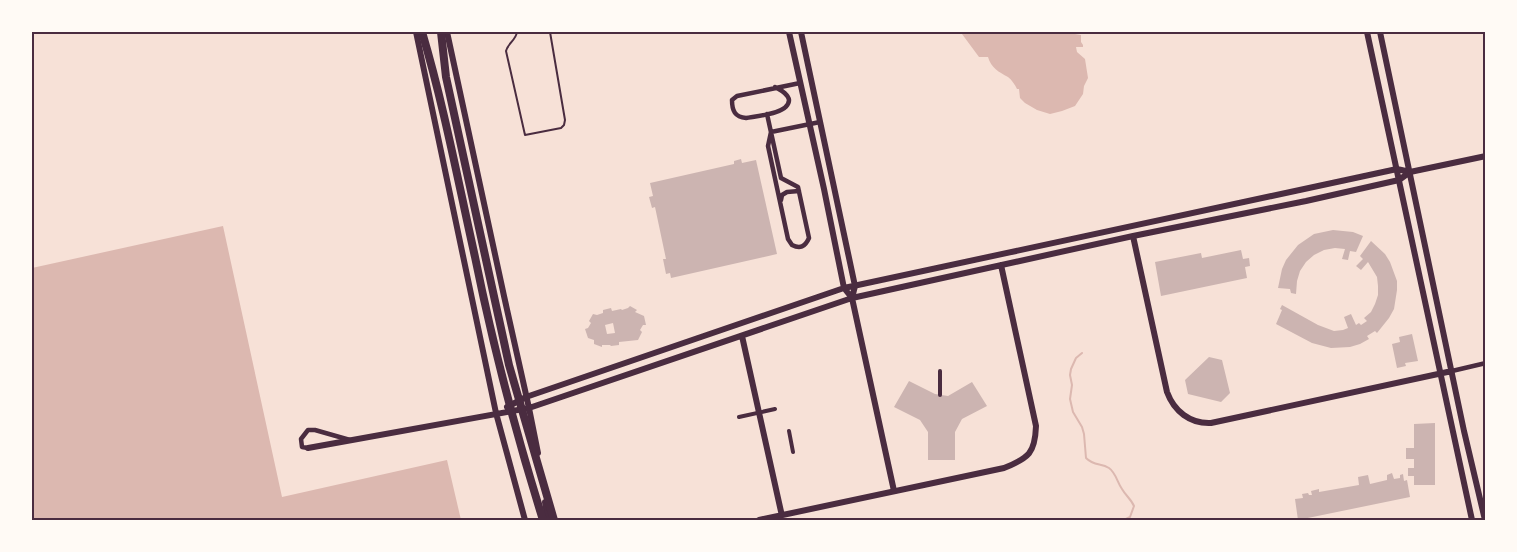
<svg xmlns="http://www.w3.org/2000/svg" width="1517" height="552" viewBox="0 0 1517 552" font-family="Karla,sans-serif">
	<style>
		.water { fill: #dcb8b0 }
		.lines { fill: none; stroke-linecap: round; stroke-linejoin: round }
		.stream { stroke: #dcb8b0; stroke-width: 2 }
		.building { fill: #ccb4b1; fill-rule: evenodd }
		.service { stroke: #4a2c40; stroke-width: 2 }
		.pedestrian { stroke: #4a2c40; stroke-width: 4 }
		.minor { stroke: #4a2c40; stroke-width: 4.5 }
		.tertiary { stroke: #4a2c40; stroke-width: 6 }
		.motorway { stroke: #4a2c40; stroke-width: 8 }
		.neatline { fill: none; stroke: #4a2c40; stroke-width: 2 }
	</style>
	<rect width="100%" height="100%" fill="#f7e1d7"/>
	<path class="water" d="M 963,32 L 1073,32 L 1075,34 L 1081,35 L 1081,42 L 1083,45 L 1083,47 L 1076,47 L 1077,52 L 1085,59 L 1088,78 L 1084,86 L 1083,94 L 1075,106 L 1062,111 L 1050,114 L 1037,110 L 1025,103 L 1020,98 L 1019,89 L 1017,89 C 1015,85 1012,80 1008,77 C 999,72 991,68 988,57 L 979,57 L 962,34 Z
		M 223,226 L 282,497 L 447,460 L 461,520 L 32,520 L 32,268 Z"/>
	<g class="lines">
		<path class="stream" d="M 1082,353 L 1076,358 L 1071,369 L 1070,375 L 1072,385 L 1070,399 L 1073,412 L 1082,427 L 1084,434 L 1086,458 C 1094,466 1101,463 1109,468 C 1116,473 1117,482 1122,489 C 1126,496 1131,499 1134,506 L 1130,517 L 1126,519 L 1110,520"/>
	</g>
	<path class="building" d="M 741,159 L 742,163 L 756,160 L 777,254 L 671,278 L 670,273 L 666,274 L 663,259 L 666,259 L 655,207 L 652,208 L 649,197 L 653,196 L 650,183 L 734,164 L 734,161 Z
		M 1333,230 L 1353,232 L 1363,236 L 1356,252 L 1350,251 L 1348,260 L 1342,259 L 1345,249 L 1335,248 L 1324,250 L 1314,255 L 1306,262 L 1300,271 L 1297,281 L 1296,294 L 1291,293 L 1290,289 L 1278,288 L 1282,269 L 1286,260 L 1298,245 L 1314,234 Z
		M 1371,241 L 1385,254 L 1390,262 L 1397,281 L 1397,290 L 1394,309 L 1389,318 L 1377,333 L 1375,331 L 1367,336 L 1369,339 L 1360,344 L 1350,347 L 1331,348 L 1312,343 L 1276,324 L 1282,310 L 1280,309 L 1282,305 L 1318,325 L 1334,331 L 1343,330 L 1348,328 L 1344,317 L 1351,314 L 1356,325 L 1359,323 L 1361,325 L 1367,321 L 1364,318 L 1371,312 L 1375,304 L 1378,295 L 1378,286 L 1377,277 L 1368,262 L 1361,270 L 1356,266 L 1363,259 L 1360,256 Z
		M 1241,250 L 1243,259 L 1249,258 L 1250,266 L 1245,267 L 1247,278 L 1161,296 L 1155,262 L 1201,253 L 1202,258 Z
		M 630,306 L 637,310 L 635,312 L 644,316 L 646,325 L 643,325 L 640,330 L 642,332 L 638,340 L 619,342 L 619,345 L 611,346 L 610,345 L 602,345 L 602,347 L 594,344 L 594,340 L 588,338 L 585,329 L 588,328 L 591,323 L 589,321 L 593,314 L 597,315 L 603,313 L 603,310 L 611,308 L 612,311 L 621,309 L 622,310 L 628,308 ZM 613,323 L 615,333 L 607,334 L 605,325 Z
		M 1412,334 L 1418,361 L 1405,363 L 1406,366 L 1397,368 L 1392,344 L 1400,342 L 1399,337 Z
		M 1209,357 L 1222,360 L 1230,393 L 1221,402 L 1188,394 L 1185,380 Z
		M 909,381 L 935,394 L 948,396 L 972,382 L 987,406 L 962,419 L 955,432 L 955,460 L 928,460 L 928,432 L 920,420 L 894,407 Z
		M 1435,423 L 1435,485 L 1414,485 L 1414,476 L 1408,476 L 1408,468 L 1414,468 L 1414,459 L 1406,459 L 1406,448 L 1414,448 L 1414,424 Z
		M 1392,473 L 1394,479 L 1400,478 L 1400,475 L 1403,474 L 1404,481 L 1407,480 L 1410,497 L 1298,520 L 1295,499 L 1303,498 L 1302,494 L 1308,493 L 1309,495 L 1312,495 L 1311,491 L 1319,489 L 1319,492 L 1359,485 L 1358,477 L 1368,475 L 1370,484 L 1387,480 L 1387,475 Z"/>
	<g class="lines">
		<path class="service" d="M 517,32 C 516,40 508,43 506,51 L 525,135 L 561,128 L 564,125 L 565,120 L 550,32"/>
		<path class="pedestrian" d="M 940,395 L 940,371
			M 739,417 L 775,409
			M 789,431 L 793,452"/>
		<path class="minor" d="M 775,87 C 780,90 788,93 789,100 C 789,114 756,116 746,118 C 735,117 732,111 732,100 L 737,96 L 800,83
			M 767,114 L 781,178 L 798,187 L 809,238 C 805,247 800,249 792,245 L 788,239 L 768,146 L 771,132
			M 771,132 L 820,122
			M 781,200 L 782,195 L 787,192 L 799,191
			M 1452,371 L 1486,363
			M 308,448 L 302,447 L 301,439 L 308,430 L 315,430 L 350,440"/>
		<path class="tertiary" d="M 416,32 L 496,413 L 525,520
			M 447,32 L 504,296 L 529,408 L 538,453
			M 789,32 L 824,189 L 844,288 L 852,298
			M 801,32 L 855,286 L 852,298 L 894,491
			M 1367,32 L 1472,520
			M 1380,32 L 1464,431 L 1485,520
			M 1133,236 L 1167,392 C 1174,411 1190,424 1211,423 L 1452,371
			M 742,336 L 782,516
			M 507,407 L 526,397 L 844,288 L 1397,169 L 1410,172
			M 308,448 L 529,408 L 852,298 L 1133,236 L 1306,201 L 1399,180 L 1410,172 L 1486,156
			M 545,502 L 548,520
			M 759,520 L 1004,468 C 1029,458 1035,453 1036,426 L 1001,265"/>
		<path class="motorway" d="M 422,32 C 444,106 458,181 475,257 C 493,346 516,434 543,520
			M 441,32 L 446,77 L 509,365 L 554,520"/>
	</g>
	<rect width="1517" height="552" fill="none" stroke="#fffaf5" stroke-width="66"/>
	<rect x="33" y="33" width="1451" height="486" class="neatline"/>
</svg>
